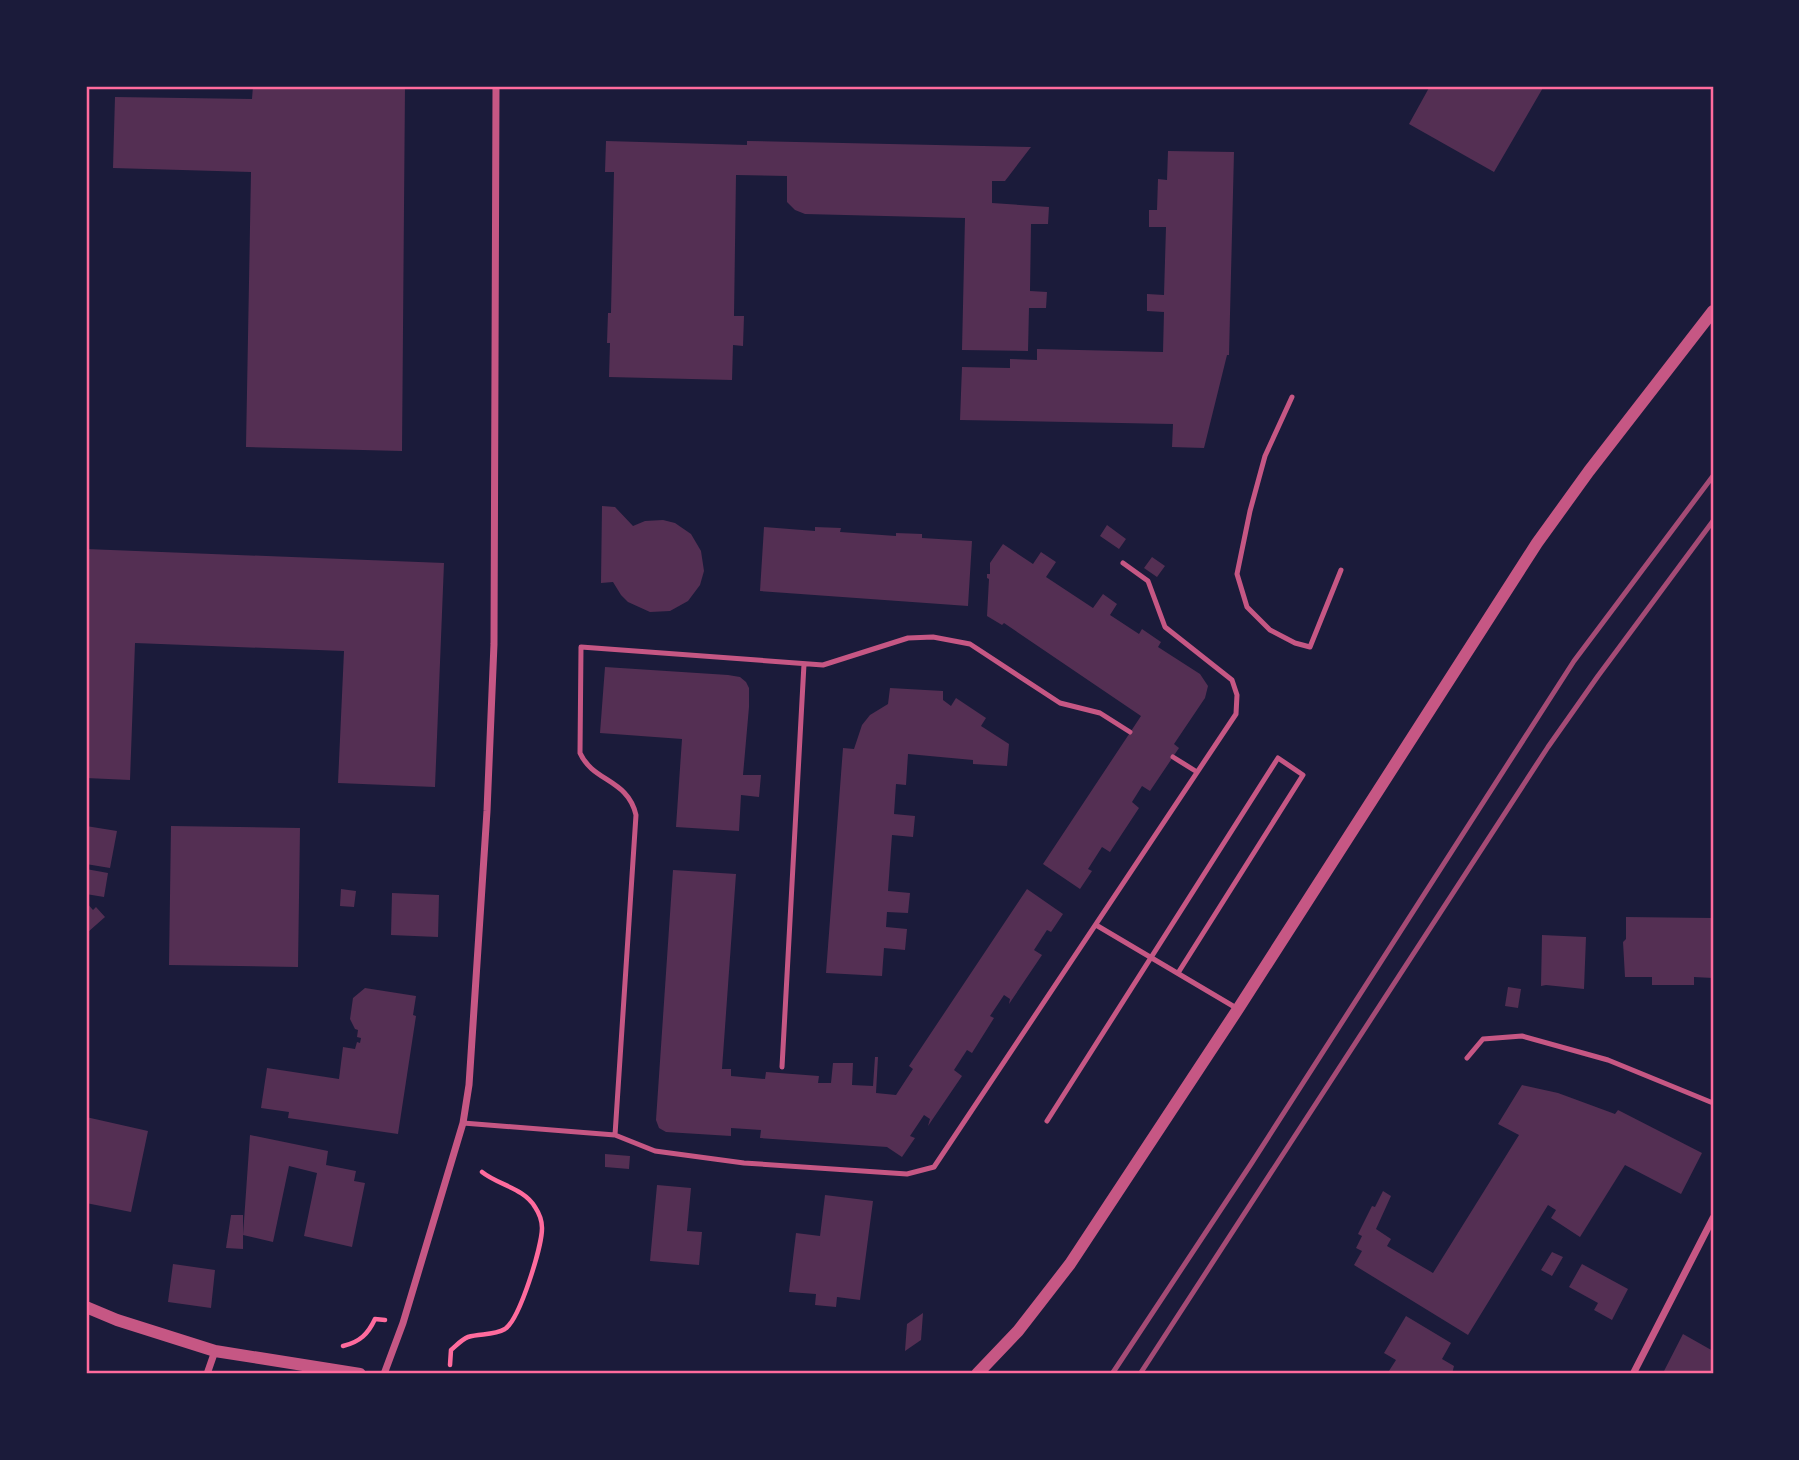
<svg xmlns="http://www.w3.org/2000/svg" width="1799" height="1460" viewBox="0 0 1799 1460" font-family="Jost,sans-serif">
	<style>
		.building { fill: #542f53 }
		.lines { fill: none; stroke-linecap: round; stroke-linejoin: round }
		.path { stroke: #ff6b9d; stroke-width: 4.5 }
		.service { stroke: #c65784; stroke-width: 5 }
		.minor { stroke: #c65784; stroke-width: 7 }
		.tertiary { stroke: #c65784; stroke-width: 12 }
		.rail { stroke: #a44b75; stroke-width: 5 }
		.neatline { fill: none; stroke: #ff6b9d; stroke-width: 2.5 }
	</style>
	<rect width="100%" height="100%" fill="#1b1b3a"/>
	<path class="building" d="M 253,86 L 405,86 L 402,451 L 246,447 L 251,172 L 113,168 L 115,97 L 252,99 Z
		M 1430,86 L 1544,86 L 1494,172 L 1409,124 Z
		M 606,141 L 747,145 L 747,141 L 1031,147 L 1005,181 L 992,181 L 992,203 L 1049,207 L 1048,224 L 1031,224 L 1030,291 L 1047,292 L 1046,308 L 1029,308 L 1028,351 L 962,350 L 965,218 L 805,214 L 795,210 L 787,202 L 787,176 L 736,175 L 734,316 L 744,316 L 743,346 L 733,345 L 732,380 L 609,377 L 610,343 L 607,343 L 608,313 L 611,313 L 614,172 L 605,172 Z
		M 1168,151 L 1234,152 L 1229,355 L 1227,355 L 1204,448 L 1172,447 L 1173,424 L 960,420 L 962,367 L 1010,368 L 1010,359 L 1037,360 L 1037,349 L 1163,352 L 1164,312 L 1147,311 L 1147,294 L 1164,295 L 1166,227 L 1149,227 L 1149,210 L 1157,210 L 1158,179 L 1167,180 Z
		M 602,506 L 615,507 L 633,526 L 645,521 L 663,520 L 675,523 L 691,534 L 701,551 L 704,571 L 700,585 L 688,601 L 670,611 L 650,612 L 628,602 L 621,595 L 613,582 L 601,583 Z
		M 1107,525 L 1126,539 L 1119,549 L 1100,536 Z
		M 764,527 L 815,531 L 815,527 L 841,528 L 840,532 L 896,536 L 896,533 L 922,534 L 922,538 L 972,541 L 968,606 L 760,591 Z
		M 1003,544 L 1033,564 L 1041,552 L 1056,562 L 1046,577 L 1093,608 L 1103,594 L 1117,604 L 1110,615 L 1139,634 L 1142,629 L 1161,642 L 1158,647 L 1200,674 L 1208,686 L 1205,698 L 1174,744 L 1179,748 L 1150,791 L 1142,786 L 1132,802 L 1139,808 L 1110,852 L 1102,847 L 1088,869 L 1092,871 L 1080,889 L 1043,864 L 1141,716 L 1004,623 L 1002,625 L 987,616 L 989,579 L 987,578 L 987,574 L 990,574 L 990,563 Z
		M 86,549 L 444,563 L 435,787 L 338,783 L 344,651 L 135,643 L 130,780 L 86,778 Z
		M 1152,557 L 1165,566 L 1157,577 L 1144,568 Z
		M 605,667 L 728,675 L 740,677 L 746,682 L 749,688 L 749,707 L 743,775 L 761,775 L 759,797 L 741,795 L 739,831 L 676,827 L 682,739 L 600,733 Z
		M 890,688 L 943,691 L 943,700 L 951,706 L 956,698 L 986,718 L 981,726 L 1009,744 L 1007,766 L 973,764 L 973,760 L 908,754 L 906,785 L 896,784 L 894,814 L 915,816 L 913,837 L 892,835 L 888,891 L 910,893 L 908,913 L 887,912 L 886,927 L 907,929 L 905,950 L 884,948 L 882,976 L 826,973 L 843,748 L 854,749 L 862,725 L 870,715 L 888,704 Z
		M 86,826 L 117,831 L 110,868 L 86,864 Z
		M 171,826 L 300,828 L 298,967 L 169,965 Z
		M 86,869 L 108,873 L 104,897 L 86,894 Z
		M 673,870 L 736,874 L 722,1069 L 731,1069 L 731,1076 L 765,1079 L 766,1072 L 819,1076 L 818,1083 L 831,1083 L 833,1063 L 853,1063 L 852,1085 L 873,1086 L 875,1057 L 878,1057 L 876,1093 L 896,1095 L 913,1069 L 909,1066 L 1027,889 L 1063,914 L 1051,932 L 1047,930 L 1034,950 L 1042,955 L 1009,1004 L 1010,999 L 1004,995 L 990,1016 L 994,1018 L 972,1053 L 967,1050 L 954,1070 L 962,1076 L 928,1126 L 930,1119 L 924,1115 L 910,1136 L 915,1138 L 902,1157 L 887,1147 L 760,1138 L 761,1130 L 731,1128 L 731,1136 L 666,1132 L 659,1128 L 656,1120 Z
		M 341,889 L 356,891 L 354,907 L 340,906 Z
		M 392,893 L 439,895 L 438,937 L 391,935 Z
		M 86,902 L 93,910 L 96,907 L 105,917 L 88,932 L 86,929 Z
		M 1626,917 L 1713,918 L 1713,978 L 1694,977 L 1694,985 L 1652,985 L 1652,977 L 1625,977 L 1623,942 L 1626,939 Z
		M 1542,935 L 1586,937 L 1584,989 L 1546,985 L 1541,986 Z
		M 1508,987 L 1521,989 L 1518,1008 L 1505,1006 Z
		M 365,988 L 416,996 L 413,1015 L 416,1016 L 398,1134 L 288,1118 L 289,1112 L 261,1108 L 267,1068 L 339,1079 L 343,1047 L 355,1049 L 357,1042 L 360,1043 L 361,1038 L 357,1037 L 358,1030 L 355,1029 L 350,1019 L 353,998 Z
		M 1522,1085 L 1558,1093 L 1615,1114 L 1618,1110 L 1702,1153 L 1681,1194 L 1625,1165 L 1580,1237 L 1551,1218 L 1556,1210 L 1548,1205 L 1468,1335 L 1354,1265 L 1362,1251 L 1356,1248 L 1362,1236 L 1358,1234 L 1372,1206 L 1375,1207 L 1383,1191 L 1391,1196 L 1376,1229 L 1391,1239 L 1387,1246 L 1433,1273 L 1519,1135 L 1498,1124 Z
		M 86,1117 L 148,1131 L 131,1212 L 86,1203 Z
		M 250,1135 L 328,1151 L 326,1165 L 356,1171 L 354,1181 L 365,1183 L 352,1247 L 304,1236 L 317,1173 L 289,1166 L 273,1242 L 243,1235 Z
		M 605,1154 L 630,1156 L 629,1169 L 605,1167 Z
		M 657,1185 L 691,1188 L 687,1231 L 702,1232 L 699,1265 L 650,1261 Z
		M 825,1195 L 873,1201 L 860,1300 L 837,1297 L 836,1307 L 815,1305 L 816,1294 L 789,1292 L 796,1233 L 820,1236 Z
		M 231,1215 L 243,1215 L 243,1249 L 226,1248 Z
		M 1552,1252 L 1563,1257 L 1552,1276 L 1541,1270 Z
		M 173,1264 L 215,1270 L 211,1308 L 168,1302 Z
		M 1582,1264 L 1628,1289 L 1612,1320 L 1594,1310 L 1598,1303 L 1569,1287 Z
		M 923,1313 L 921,1340 L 905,1351 L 907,1324 Z
		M 1406,1316 L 1451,1343 L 1442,1359 L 1454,1366 L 1452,1374 L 1418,1374 L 1414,1372 L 1413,1374 L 1387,1374 L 1396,1360 L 1384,1353 Z
		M 1683,1334 L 1713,1351 L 1712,1374 L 1670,1374 L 1664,1371 Z"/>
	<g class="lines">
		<path class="path" d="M 343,1346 C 360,1342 368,1334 375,1319 L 385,1320
			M 450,1365 L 451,1350 C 456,1346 462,1339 468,1337 C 480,1333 493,1336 505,1329 C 520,1319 542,1246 542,1228 C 542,1222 539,1213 535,1207 C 524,1188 498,1185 482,1172"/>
		<path class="service" d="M 1292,397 L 1265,456 L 1250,511 L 1237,574 L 1247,607 L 1270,630 L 1295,643 L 1310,647 L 1341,570
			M 1173,757 L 1197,772
			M 1096,925 L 1238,1009
			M 1467,1058 L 1483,1039 L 1522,1036 L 1608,1060 L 1713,1103
			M 782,1067 L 804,664
			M 1047,1121 L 1278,758 L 1303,775 L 1178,973
			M 463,1123 L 615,1135 L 655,1151 L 744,1163 L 907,1174 L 934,1167 L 1236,714 L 1237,695 L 1232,680 L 1165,627 L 1148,581 L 1123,563
			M 615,1135 L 636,815 C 628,779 593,782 580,753 L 581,647 L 823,665 L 908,638 L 933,637 L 970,644 L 1060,703 L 1100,713 L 1130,732"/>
		<path class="minor" d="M 207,1374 L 215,1351
			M 384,1374 L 403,1323 L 463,1123 L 469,1085 L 487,811 L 494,644 L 496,86
			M 1633,1374 L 1713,1218"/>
		<path class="tertiary" d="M 86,1307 L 117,1320 L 215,1351 L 360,1374
			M 977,1374 L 1018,1331 L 1070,1264 L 1238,1009 L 1537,543 L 1589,471 L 1713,311"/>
		<path class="rail" d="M 1112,1374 L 1251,1164 L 1574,661 L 1713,476
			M 1140,1374 L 1548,747 L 1598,676 L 1713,521"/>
	</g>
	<rect width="1799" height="1460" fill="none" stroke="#1b1b3a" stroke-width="175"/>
	<rect x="88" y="88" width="1624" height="1284" class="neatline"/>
</svg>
